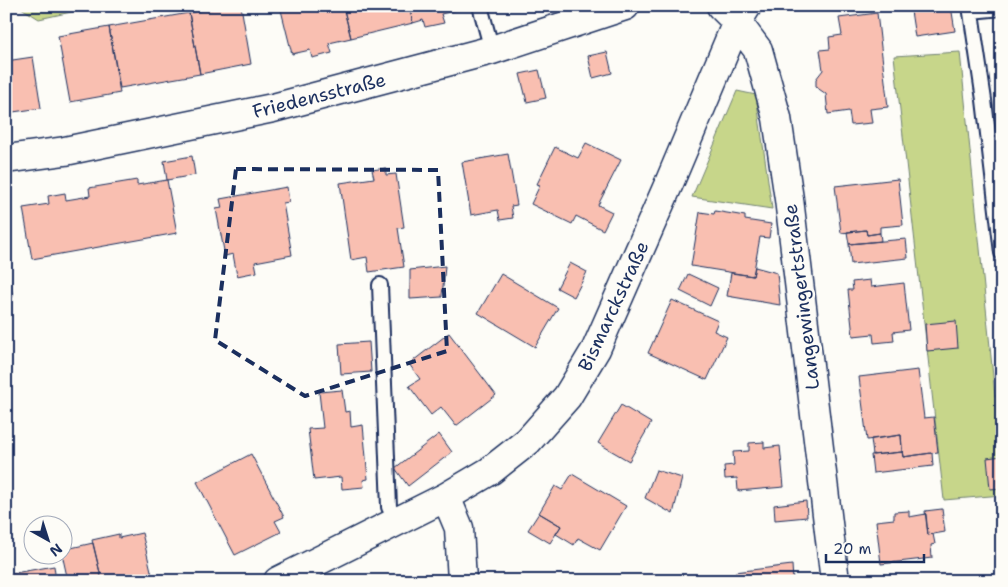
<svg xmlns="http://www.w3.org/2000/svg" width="1008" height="587" viewBox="0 0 1008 587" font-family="'Shantell Sans',sans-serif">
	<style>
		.green { fill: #c7d68a; stroke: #718274 }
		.building { fill: #f9bfb1; stroke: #1b2f5e }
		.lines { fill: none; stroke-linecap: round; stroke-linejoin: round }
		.lane-casing { stroke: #1b2f5e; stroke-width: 18 }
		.street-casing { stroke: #1b2f5e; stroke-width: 31 }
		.lane { stroke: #fdfcf7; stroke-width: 14 }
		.street { stroke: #fdfcf7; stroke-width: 28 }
		.marked { fill: none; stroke: #1b2f5e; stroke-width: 4; stroke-dasharray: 10 6; stroke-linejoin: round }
		.labels { text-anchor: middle; stroke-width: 5; stroke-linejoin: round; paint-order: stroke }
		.street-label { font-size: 19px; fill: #1b2f5e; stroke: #fdfcf7 }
	</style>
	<rect width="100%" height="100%" fill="#fdfcf7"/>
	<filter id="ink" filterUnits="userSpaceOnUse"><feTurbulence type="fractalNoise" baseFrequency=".02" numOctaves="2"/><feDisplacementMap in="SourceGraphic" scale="10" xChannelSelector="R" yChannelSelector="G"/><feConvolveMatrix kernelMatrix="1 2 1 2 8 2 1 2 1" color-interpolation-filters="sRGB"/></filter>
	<g filter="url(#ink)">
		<path class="green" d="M 18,6 L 99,6 L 39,19 Z
			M 960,52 L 995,396 L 1002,395 L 1002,495 L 944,500 L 894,56 Z
			M 737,91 L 756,95 L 772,209 L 692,197 Z"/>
		<path class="building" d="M 227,6 L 241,6 L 251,64 L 200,74 L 189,13 Z
			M 280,6 L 343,6 L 351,38 L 329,43 L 332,53 L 312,58 L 310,50 L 292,54 Z
			M 343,6 L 409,6 L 413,23 L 351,38 Z
			M 409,6 L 471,6 L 471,7 L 441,14 L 444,23 L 425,27 L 423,20 L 413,23 Z
			M 925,6 L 951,6 L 955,31 L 915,37 L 911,11 L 925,8 Z
			M 189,13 L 200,74 L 120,88 L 109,27 Z
			M 877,13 L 888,107 L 870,109 L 872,123 L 851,125 L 849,111 L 828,114 L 826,94 L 816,87 L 816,79 L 823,70 L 820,50 L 830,49 L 829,37 L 842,35 L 839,18 Z
			M 109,27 L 120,93 L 70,102 L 58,36 Z
			M 607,52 L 612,73 L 593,78 L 588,56 Z
			M 33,57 L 41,108 L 6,113 L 6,61 Z
			M 539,70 L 546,98 L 527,102 L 520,74 Z
			M 586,143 L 621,160 L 598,205 L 612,212 L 603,230 L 576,216 L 572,224 L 531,204 L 540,185 L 537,184 L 555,147 L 578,158 Z
			M 508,154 L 517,205 L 511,206 L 513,218 L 500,220 L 498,210 L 471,215 L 462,162 Z
			M 192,156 L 195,175 L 167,180 L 164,161 Z
			M 386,168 L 386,175 L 396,174 L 404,227 L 398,228 L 404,267 L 369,272 L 367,257 L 351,260 L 340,183 L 374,178 L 372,170 Z
			M 898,179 L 903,225 L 880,227 L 880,233 L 867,235 L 866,230 L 841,233 L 835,186 Z
			M 137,180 L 137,185 L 167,180 L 177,233 L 32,259 L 23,208 L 49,204 L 48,196 L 65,193 L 66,200 L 90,196 L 89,188 Z
			M 287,187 L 289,202 L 283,203 L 292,255 L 255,262 L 257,272 L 237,276 L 233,254 L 225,256 L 216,209 L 222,208 L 220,199 Z
			M 715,211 L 745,216 L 745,220 L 771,224 L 769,238 L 760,237 L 753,276 L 691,266 L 700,212 L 714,214 Z
			M 866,230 L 867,235 L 880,233 L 881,241 L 849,244 L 847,232 Z
			M 906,239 L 908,258 L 851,264 L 849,244 Z
			M 6,260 L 13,297 L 6,298 Z
			M 570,263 L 587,272 L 574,297 L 557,288 Z
			M 445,266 L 442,297 L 410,299 L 410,270 Z
			M 755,267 L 777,273 L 780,305 L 727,296 L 731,273 L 753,276 Z
			M 501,274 L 558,308 L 535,347 L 478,313 Z
			M 688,274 L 718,288 L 710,306 L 680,291 Z
			M 870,280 L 871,287 L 904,283 L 909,330 L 893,332 L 894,341 L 874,343 L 873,334 L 853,336 L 848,290 L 853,290 L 852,282 Z
			M 672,300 L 718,321 L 714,331 L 727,337 L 707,380 L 648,353 Z
			M 956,321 L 958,348 L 927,351 L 925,324 Z
			M 449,333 L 496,395 L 456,426 L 441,407 L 431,415 L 409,386 L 420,379 L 409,364 Z
			M 369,342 L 371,372 L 341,374 L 339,344 Z
			M 918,370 L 924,418 L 934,417 L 938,452 L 903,457 L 901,435 L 867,440 L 859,377 Z
			M 342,390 L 345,412 L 350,411 L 351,427 L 363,425 L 368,479 L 363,480 L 364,487 L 342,489 L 341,477 L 314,480 L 308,429 L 323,428 L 319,392 Z
			M 621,405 L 651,423 L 629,461 L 598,443 Z
			M 439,434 L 452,452 L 408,486 L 395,468 Z
			M 901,435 L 902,452 L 873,455 L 871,439 Z
			M 764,442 L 764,448 L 780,446 L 784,487 L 738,491 L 737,478 L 725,479 L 724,466 L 734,465 L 733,452 L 749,451 L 749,443 Z
			M 902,452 L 903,457 L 932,453 L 933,466 L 873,473 L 871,455 Z
			M 251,454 L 284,517 L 275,521 L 281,532 L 235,555 L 197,482 Z
			M 1002,456 L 1002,488 L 990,489 L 987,458 Z
			M 656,470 L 682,478 L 673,514 L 645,498 Z
			M 572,474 L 626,506 L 600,550 L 578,538 L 574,545 L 556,534 L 561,526 L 539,513 L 555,486 L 562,490 Z
			M 806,501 L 807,517 L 775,520 L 774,505 Z
			M 942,509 L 945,532 L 928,535 L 925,511 Z
			M 909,511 L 909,517 L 926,514 L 928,535 L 933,534 L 935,544 L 931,545 L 932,558 L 881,564 L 876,521 L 894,519 L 894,512 Z
			M 539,513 L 561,526 L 550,543 L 528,530 Z
			M 142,533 L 152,575 L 126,581 L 102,581 L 92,540 L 119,534 L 119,538 Z
			M 93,543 L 102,581 L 68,581 L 62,554 L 62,550 Z
			M 792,565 L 793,581 L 736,581 L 735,572 Z
			M 54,566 L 56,581 L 10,581 L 9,574 Z"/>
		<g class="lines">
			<g class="lane-casing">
				<path id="lane" d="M 480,6 L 492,50
					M 970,6 L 984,100 L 1002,253
					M 971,11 L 1002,8
					M 380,285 L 389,507 L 396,522"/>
			</g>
			<g class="street-casing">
				<path id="street" d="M 721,6 L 737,22 L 758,50 L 777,118 L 789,199 L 835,581
					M 6,159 L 65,151 L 273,108 L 492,50 L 625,6
					M 446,497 L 459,528 L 462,581
					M 278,581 L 446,497 L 490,471 L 528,441 L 567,397 L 596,349 L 670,181 L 737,22 L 747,6"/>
			</g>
			<use href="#lane" class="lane"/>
			<use href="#street" class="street"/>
		</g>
	</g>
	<path class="marked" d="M 236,169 L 438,170 L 447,351 L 305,396 L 215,340 Z"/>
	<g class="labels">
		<g class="street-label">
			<text transform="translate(319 95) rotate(-14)" y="7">Friedensstraße</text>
			<text transform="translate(801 297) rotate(-97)" y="7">Langewingertstraße</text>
			<text transform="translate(613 306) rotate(-65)" y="7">Bismarckstraße</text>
		</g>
	</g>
	<rect width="1008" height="587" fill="none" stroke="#fdfcf7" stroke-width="25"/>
	<rect x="12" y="12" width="983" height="562" fill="none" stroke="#1b2f5e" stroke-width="2" filter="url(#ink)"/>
	<g transform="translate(48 540) rotate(141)"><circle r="24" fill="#fdfcf7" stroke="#a3aaba"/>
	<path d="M0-4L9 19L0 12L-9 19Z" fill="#1b2f5e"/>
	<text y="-8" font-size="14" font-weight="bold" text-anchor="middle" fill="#1b2f5e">N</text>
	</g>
	<path d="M826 554v8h98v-8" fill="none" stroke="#1b2f5e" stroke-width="2.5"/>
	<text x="833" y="554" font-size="15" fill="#1b2f5e" stroke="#fdfcf7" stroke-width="4" paint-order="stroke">20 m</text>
</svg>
